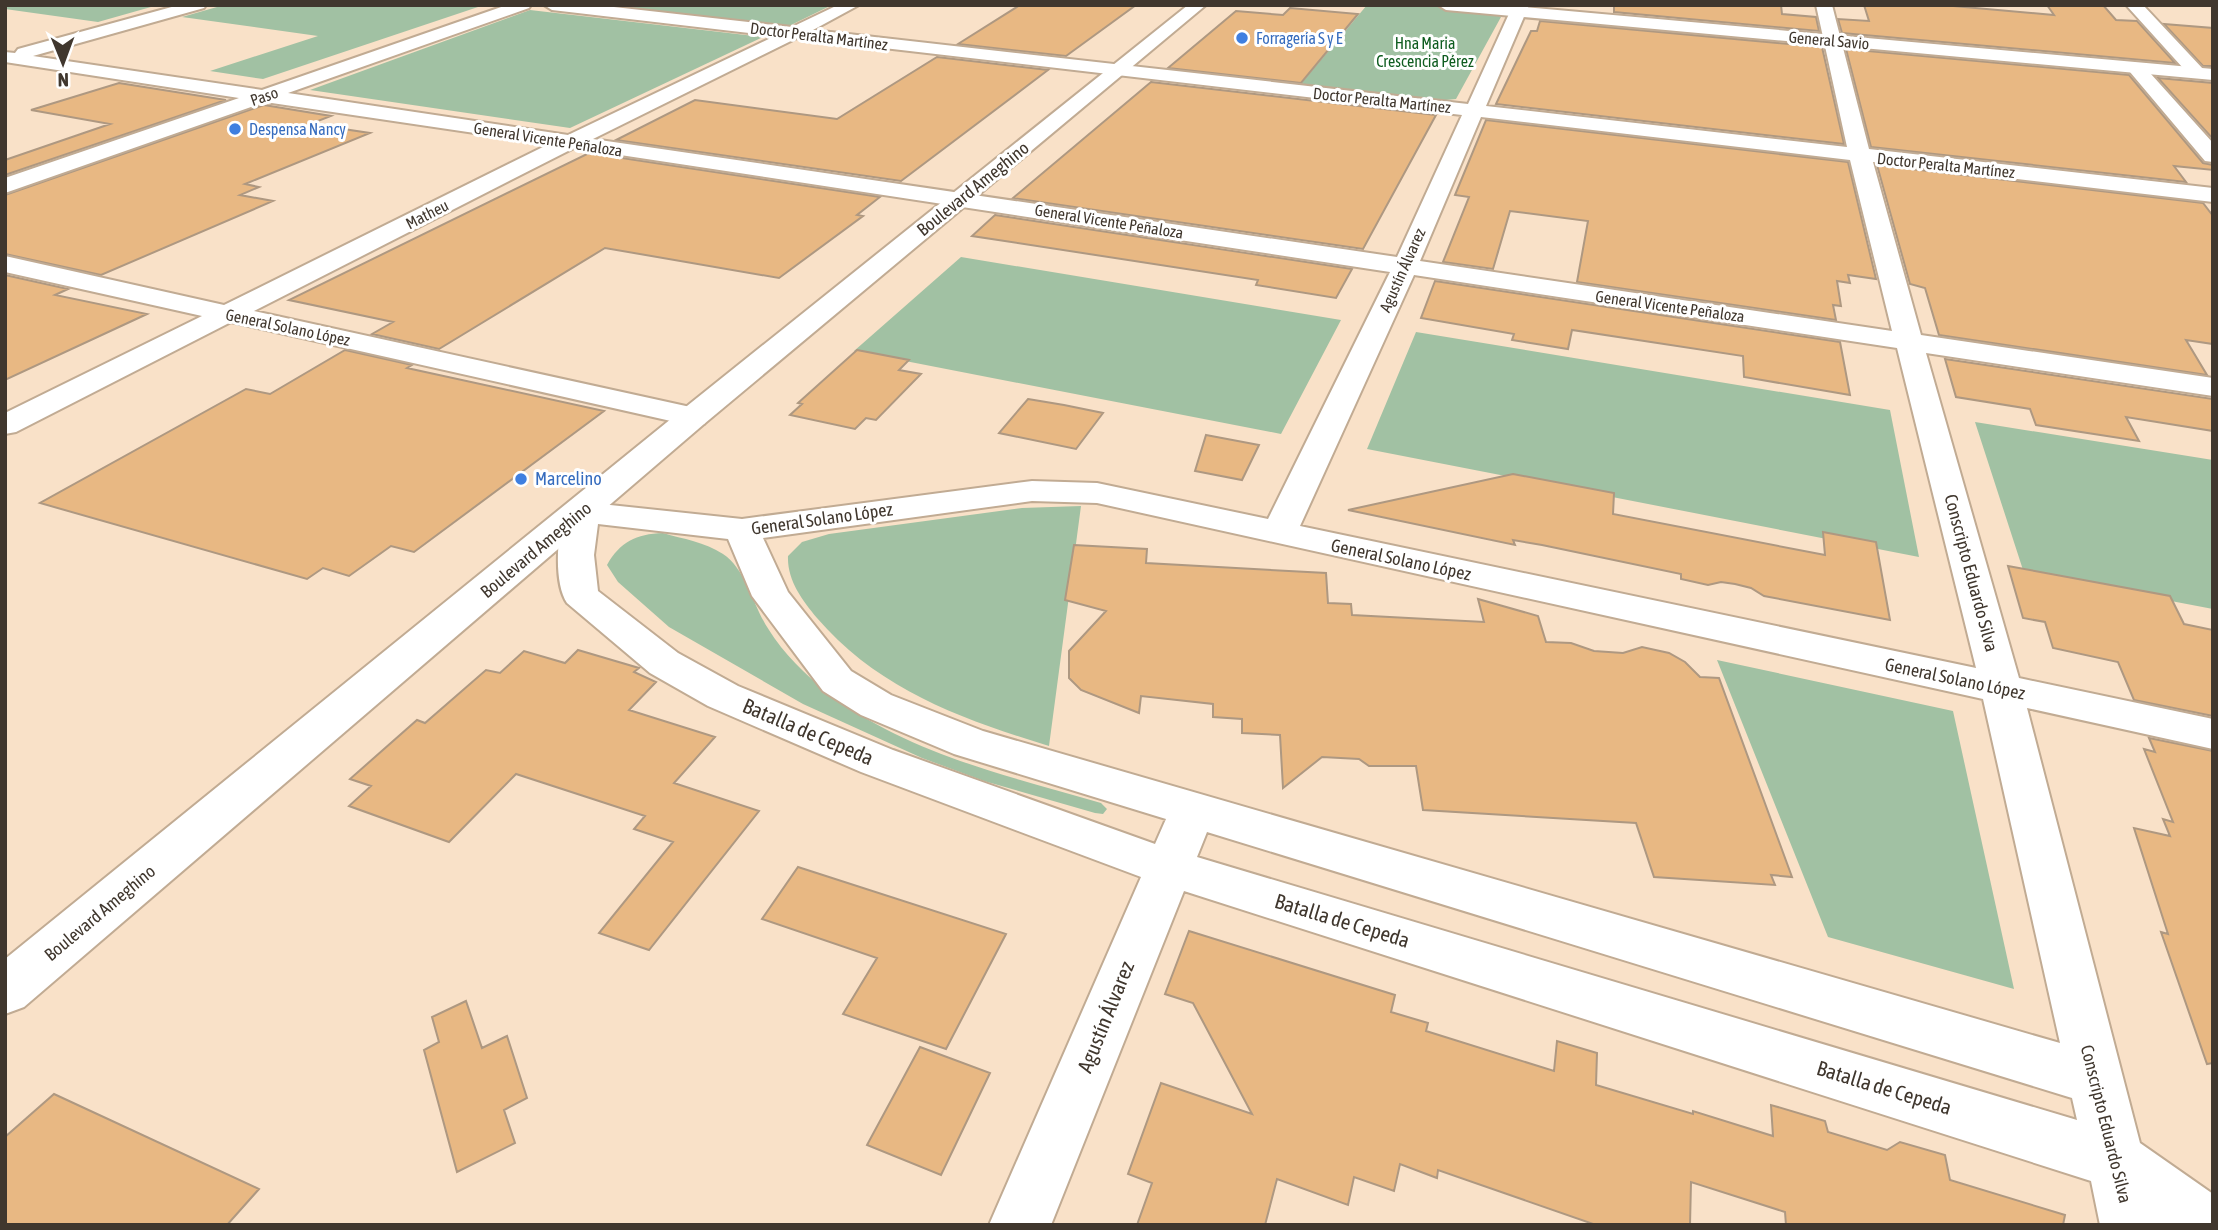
<svg xmlns="http://www.w3.org/2000/svg" width="2218" height="1230" viewBox="0 0 2218 1230" font-family="'Asap Condensed',sans-serif">
	<style>
		.green { fill: #a1c1a3 }
		.building { fill: #e8b883; stroke: #ae9881; stroke-width: 2 }
		.lines { fill: none; stroke-linecap: round; stroke-linejoin: round }
		.minor-casing { stroke: #c1ab93; stroke-width: 4 }
		.tertiary-casing { stroke: #c1ab93; stroke-width: 4 }
		.secondary-casing { stroke: #c1ab93; stroke-width: 4 }
		.minor { fill: #fff; fill-rule: evenodd }
		.tertiary { fill: #fff; fill-rule: evenodd }
		.secondary { fill: #fff; fill-rule: evenodd }
		.shop-dot { fill: #3f7fe0; stroke: #fff; stroke-width: 2.5 }
		.labels { text-anchor: middle; stroke-width: 6; stroke-linejoin: round; paint-order: stroke }
		.far-street-label { font-size: 16px; fill: #40372e; stroke: #fff }
		.far-shop-label { font-size: 16px; fill: #366cbe; stroke: #fff; text-anchor: start }
		.far-park-label { font-size: 16px; fill: #0e5c1f; stroke: #fff }
		.street-label { font-size: 18px; fill: #40372e; stroke: #fff }
		.shop-label { font-size: 18px; fill: #366cbe; stroke: #fff; text-anchor: start }
		.near-street-label { font-size: 21px; fill: #40372e; stroke: #fff }
	</style>
	<rect width="100%" height="100%" fill="#f9e1c8"/>
	<path class="green" d="M 5,5 L 158,5 L 98,22 L 5,9 Z
		M 224,5 L 475,5 L 481,6 L 263,79 L 210,71 L 318,36 L 182,17 Z
		M 609,5 L 832,5 L 789,26 Z
		M 1367,5 C 1394,5 1482,3 1501,17 L 1456,99 L 1436,101 L 1300,85 Z
		M 530,10 L 763,37 L 570,128 L 310,90 Z
		M 961,257 L 1341,320 L 1281,434 L 854,351 Z
		M 1416,332 L 1890,410 L 1919,557 L 1367,449 Z
		M 1975,422 L 2213,460 L 2213,609 L 2024,573 Z
		M 1081,506 L 1049,746 C 961,719 878,689 817,618 C 802,600 787,580 788,556 L 802,542 L 829,534 L 1022,508 Z
		M 663,533 C 683,539 705,542 723,554 C 747,570 753,607 769,630 C 783,653 806,675 827,692 C 905,753 1008,776 1101,803 L 1107,809 L 1103,814 L 1095,813 L 984,781 L 922,758 L 803,704 L 669,627 L 618,582 L 607,565 C 620,542 636,534 663,533 Z
		M 1717,660 L 1953,711 L 2014,989 L 1828,937 Z"/>
	<path class="building" d="M 1020,5 L 1136,5 L 1066,56 L 958,44 Z
		M 1614,5 L 1781,5 L 1782,14 L 1816,17 L 1819,31 L 1614,12 Z
		M 1864,5 L 1942,5 L 2054,15 L 2047,5 L 2103,5 L 2116,20 L 2137,21 L 2175,63 L 1842,33 L 1838,19 L 1869,21 Z
		M 1290,8 L 1358,14 L 1301,83 L 1168,68 L 1236,11 L 1283,15 Z
		M 1540,21 L 1822,47 L 1844,144 L 1496,104 L 1531,31 L 1537,31 Z
		M 2164,24 L 2213,28 L 2213,66 L 2203,66 Z
		M 1846,49 L 2129,75 L 2203,163 L 2213,165 L 2213,170 L 2174,166 L 2186,182 L 1871,147 Z
		M 937,57 L 1048,70 L 901,181 L 616,140 L 695,100 L 837,119 Z
		M 2158,78 L 2213,83 L 2213,139 Z
		M 1151,82 L 1436,115 L 1363,249 L 1013,198 Z
		M 119,83 L 226,100 L 5,175 L 5,160 L 110,124 L 31,110 Z
		M 264,105 L 331,116 L 310,124 L 370,133 L 245,184 L 259,187 L 240,195 L 273,201 L 101,275 L 5,254 L 5,195 Z
		M 1486,120 L 1848,162 L 1876,279 L 1848,275 L 1850,283 L 1837,281 L 1841,306 L 1833,305 L 1836,320 L 1577,282 L 1588,221 L 1510,211 L 1493,269 L 1443,262 L 1469,197 L 1455,195 Z
		M 589,153 L 880,197 L 857,215 L 863,216 L 779,278 L 605,248 L 439,349 L 372,334 L 393,322 L 289,300 Z
		M 1877,165 L 2203,203 L 2213,216 L 2213,344 L 2186,340 L 2207,375 L 1939,335 L 1925,288 L 1910,284 Z
		M 995,215 L 1352,269 L 1336,298 L 1256,285 L 1258,280 L 972,236 Z
		M 5,275 L 68,289 L 55,295 L 147,314 L 5,380 Z
		M 1435,281 L 1840,342 L 1850,395 L 1744,377 L 1743,356 L 1572,330 L 1568,349 L 1512,340 L 1514,334 L 1421,318 Z
		M 345,350 L 412,365 L 407,368 L 604,411 L 414,552 L 391,546 L 349,576 L 323,568 L 307,579 L 40,503 L 246,389 L 270,394 Z
		M 857,350 L 909,360 L 899,370 L 921,374 L 876,420 L 866,418 L 855,429 L 790,415 L 802,404 L 798,403 Z
		M 1945,359 L 2213,399 L 2213,431 L 2126,417 L 2139,441 L 2036,425 L 2030,409 L 1956,397 Z
		M 1028,399 L 1064,405 L 1103,413 L 1076,449 L 999,433 Z
		M 1206,435 L 1259,445 L 1242,480 L 1195,471 Z
		M 1513,474 L 1614,493 L 1613,514 L 1825,555 L 1823,532 L 1876,542 L 1890,620 L 1764,596 L 1751,588 L 1735,584 L 1721,582 L 1708,585 L 1681,579 L 1681,574 L 1542,545 L 1513,540 L 1515,545 L 1348,510 Z
		M 1074,545 L 1147,549 L 1146,563 L 1326,573 L 1328,603 L 1351,604 L 1352,615 L 1484,622 L 1478,599 L 1538,616 L 1546,642 L 1571,643 L 1594,651 L 1623,653 L 1642,647 L 1669,653 L 1685,662 L 1700,677 L 1719,678 L 1792,877 L 1771,875 L 1775,885 L 1654,877 L 1636,823 L 1423,810 L 1416,766 L 1369,766 L 1359,759 L 1322,757 L 1283,788 L 1280,735 L 1242,733 L 1242,719 L 1213,717 L 1213,704 L 1141,696 L 1139,713 L 1081,690 L 1069,678 L 1069,651 L 1106,611 L 1065,600 Z
		M 2008,566 L 2170,596 L 2184,624 L 2213,630 L 2213,716 L 2134,700 L 2118,662 L 2053,648 L 2045,622 L 2023,618 Z
		M 578,650 L 639,668 L 634,672 L 656,682 L 629,710 L 715,737 L 674,783 L 759,811 L 649,950 L 599,933 L 673,842 L 634,829 L 645,816 L 516,774 L 449,842 L 349,806 L 371,786 L 350,779 L 417,720 L 425,723 L 486,670 L 500,673 L 524,651 L 565,663 Z
		M 2149,738 L 2213,751 L 2213,1063 L 2207,1064 L 2161,932 L 2168,934 L 2134,828 L 2170,836 L 2163,819 L 2173,822 L 2144,749 L 2155,752 Z
		M 798,867 L 1006,934 L 946,1049 L 843,1014 L 877,958 L 762,919 Z
		M 1189,931 L 1395,995 L 1391,1012 L 1428,1023 L 1426,1031 L 1554,1071 L 1557,1041 L 1597,1053 L 1596,1085 L 1693,1114 L 1693,1111 L 1773,1136 L 1771,1105 L 1825,1121 L 1828,1132 L 1887,1150 L 1900,1142 L 1945,1155 L 1950,1180 L 2065,1215 L 2063,1225 L 1786,1225 L 1785,1212 L 1691,1182 L 1690,1225 L 1596,1225 L 1438,1170 L 1437,1178 L 1400,1164 L 1394,1191 L 1354,1177 L 1348,1205 L 1277,1179 L 1265,1225 L 1137,1225 L 1152,1183 L 1128,1174 L 1161,1083 L 1252,1114 L 1193,1003 L 1165,994 Z
		M 466,1001 L 482,1048 L 507,1036 L 527,1098 L 504,1110 L 515,1143 L 457,1172 L 424,1050 L 439,1042 L 432,1017 Z
		M 920,1047 L 990,1073 L 941,1175 L 867,1145 Z
		M 54,1094 L 259,1189 L 227,1225 L 5,1225 L 5,1137 Z"/>
	<g class="lines">
		<g class="minor-casing">
			<path id="minor" d="M 179,5 L 206,5 L 204,8 L 33,56 L 262,90 L 507,5 L 531,5 L 529,8 L 288,93 L 568,135 L 775,36 L 552,10 L 544,5 L 596,5 L 792,27 L 838,5 L 859,5 L 813,30 L 1468,104 L 1513,5 L 1529,5 L 1486,106 L 1847,147 L 1816,5 L 1832,5 L 1869,149 L 2213,188 L 2213,202 L 1873,162 L 1921,335 L 2213,378 L 2213,396 L 1926,353 L 2019,678 L 2213,719 L 2213,749 L 2027,708 L 2140,1143 L 2213,1194 L 2213,1225 L 2100,1225 L 2091,1181 L 1184,891 L 1051,1225 L 989,1225 L 1141,877 L 861,772 L 708,706 L 650,673 L 567,603 C 553,583 556,524 570,505 L 582,502 L 742,519 L 1032,481 L 1097,483 L 1268,519 L 1390,272 L 574,148 L 254,311 L 704,410 L 709,417 L 704,424 L 693,426 L 231,322 L 16,432 L 5,434 L 5,413 L 202,316 L 5,272 L 5,256 L 224,305 L 549,144 L 265,102 L 5,193 L 5,178 L 239,98 L 5,62 L 5,52 L 15,53 L 18,49 ZM 797,38 L 1462,115 L 1397,257 L 593,139 ZM 1481,117 L 1850,160 L 1892,331 L 1420,261 ZM 1414,275 L 1897,348 L 1976,668 L 1300,526 ZM 1032,501 L 1097,503 L 1983,699 L 2060,1043 L 983,731 L 891,695 L 851,671 L 788,592 L 763,538 ZM 598,524 L 728,539 L 752,596 L 823,691 L 861,715 L 954,754 L 1166,819 L 1155,844 L 893,750 L 738,686 L 678,653 L 598,591 L 594,555 ZM 1207,832 L 2072,1098 L 2077,1120 L 1197,857 Z
				M 2126,5 L 2143,5 L 2204,70 L 2207,74 L 2204,78 L 2192,78 Z
				M 2136,63 L 2142,64 L 2213,143 L 2213,162 L 2205,161 L 2130,72 L 2127,68 Z"/>
		</g>
		<g class="tertiary-casing">
			<path id="tertiary" d="M 1438,5 L 1501,5 L 2213,69 L 2213,80 L 1446,10 Z"/>
		</g>
		<g class="secondary-casing">
			<path id="secondary" d="M 1188,5 L 1206,5 L 704,424 L 24,1007 L 5,1014 L 5,959 L 682,410 Z"/>
		</g>
		<use href="#minor" class="minor"/>
		<use href="#tertiary" class="tertiary"/>
		<use href="#secondary" class="secondary"/>
	</g>
	<g class="shop-dot">
		<circle cx="1242" cy="38" r="7"/>
		<circle cx="235" cy="129" r="7"/>
		<circle cx="521" cy="479" r="7"/>
	</g>
	<g class="labels">
		<g class="far-street-label">
			<text transform="translate(819 36) rotate(7)" y="6">Doctor Peralta Martínez</text>
			<text transform="translate(1829 40) rotate(5)" y="6">General Savio</text>
			<text transform="translate(264 96) rotate(-19)" y="6">Paso</text>
			<text transform="translate(1382 100) rotate(6)" y="6">Doctor Peralta Martínez</text>
			<text transform="translate(548 139) rotate(9)" y="6">General Vicente Peñaloza</text>
			<text transform="translate(1946 165) rotate(6)" y="6">Doctor Peralta Martínez</text>
			<text transform="translate(427 214) rotate(-27)" y="6">Matheu</text>
			<text transform="translate(1109 221) rotate(9)" y="6">General Vicente Peñaloza</text>
			<text transform="translate(1402 270) rotate(-66)" y="6">Agustín Álvarez</text>
			<text transform="translate(1670 306) rotate(8)" y="6">General Vicente Peñaloza</text>
			<text transform="translate(288 327) rotate(12)" y="6">General Solano López</text>
		</g>
		<g class="far-shop-label">
			<text x="1256" y="44">Forragería S y E</text>
			<text x="249" y="135">Despensa Nancy</text>
		</g>
		<g class="far-park-label">
			<text x="1425" y="49">Hna Maria<tspan x="1425" dy="18">Crescencia Pérez</tspan></text>
		</g>
		<g class="street-label">
			<text transform="translate(973 189) rotate(-39)" y="6">Boulevard Ameghino</text>
			<text transform="translate(822 519) rotate(-8)" y="6">General Solano López</text>
			<text transform="translate(536 550) rotate(-40)" y="6">Boulevard Ameghino</text>
			<text transform="translate(1401 560) rotate(12)" y="6">General Solano López</text>
			<text transform="translate(1971 573) rotate(75)" y="6">Conscripto Eduardo Silva</text>
			<text transform="translate(1955 679) rotate(12)" y="6">General Solano López</text>
			<text transform="translate(100 913) rotate(-40)" y="6">Boulevard Ameghino</text>
			<text transform="translate(2106 1124) rotate(76)" y="6">Conscripto Eduardo Silva</text>
		</g>
		<g class="shop-label">
			<text x="535" y="485">Marcelino</text>
		</g>
		<g class="near-street-label">
			<text transform="translate(808 732) rotate(23)" y="7">Batalla de Cepeda</text>
			<text transform="translate(1342 921) rotate(17)" y="7">Batalla de Cepeda</text>
			<text transform="translate(1106 1017) rotate(-68)" y="7">Agustín Álvarez</text>
			<text transform="translate(1884 1088) rotate(17)" y="7">Batalla de Cepeda</text>
		</g>
	</g>
	<rect width="2218" height="1230" fill="none" stroke="#40372e" stroke-width="14"/>
	<g transform="translate(63 63) rotate(179)" stroke="#ffffff" stroke-width="5" paint-order="stroke">
	<path d="M0-5L12 26L0 18L-12 26Z" fill="#40372e"/>
	<text y="-10" font-size="19" font-weight="bold" text-anchor="middle" fill="#40372e">N</text>
	</g>
</svg>
